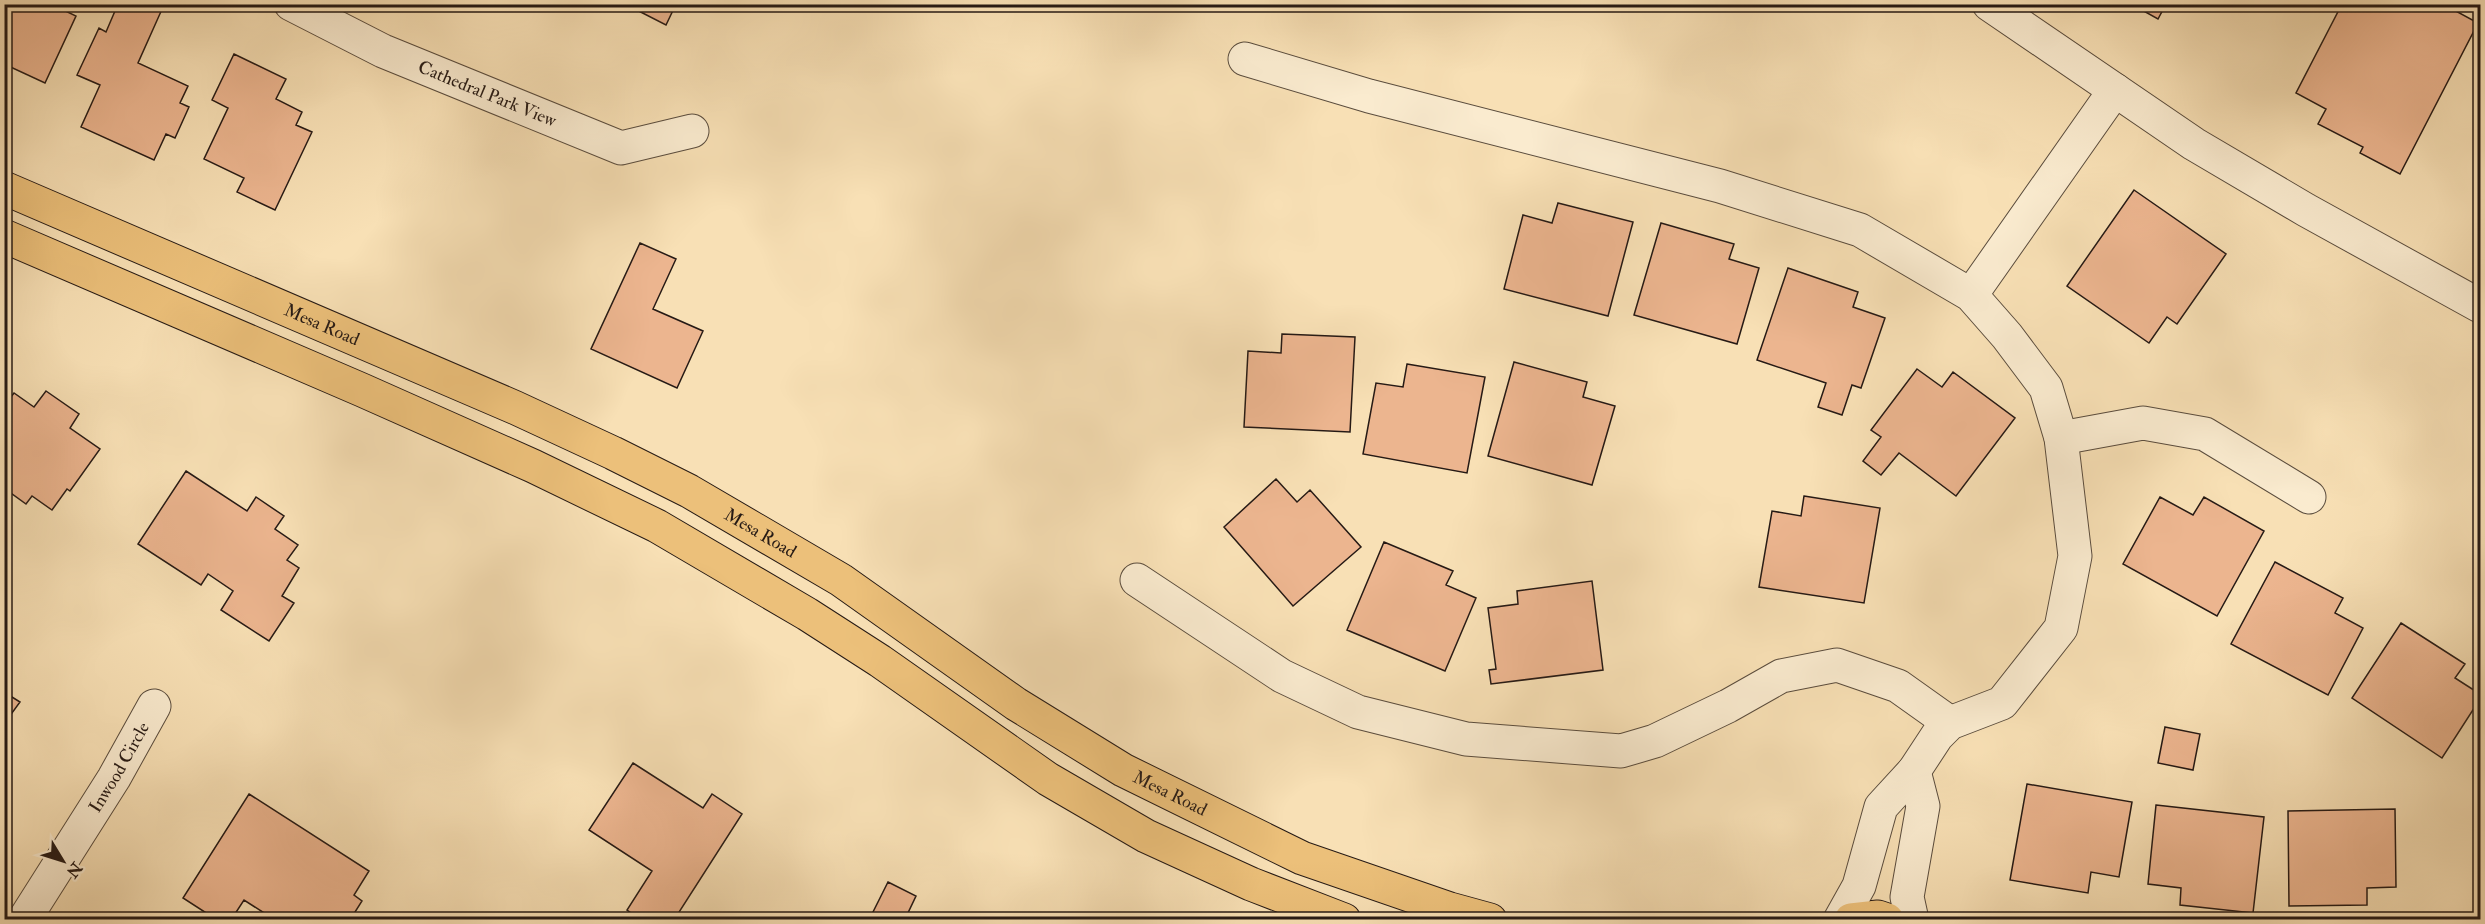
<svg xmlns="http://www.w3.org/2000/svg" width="2485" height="924" viewBox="0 0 2485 924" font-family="'IM FELL Double Pica',serif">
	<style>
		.building { fill: #ecb58f; stroke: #261a15; stroke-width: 1.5 }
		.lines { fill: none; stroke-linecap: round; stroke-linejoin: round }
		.minor-casing { stroke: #5a4c3d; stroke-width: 35 }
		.major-casing { stroke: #261a15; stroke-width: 35 }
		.minor { stroke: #faebcf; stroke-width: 33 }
		.major { stroke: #ecc07a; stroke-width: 33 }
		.labels { text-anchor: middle; stroke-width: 6; stroke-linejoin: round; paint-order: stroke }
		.street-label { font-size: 18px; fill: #261a15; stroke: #faebcf }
	</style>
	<rect width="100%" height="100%" fill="#f8e0b5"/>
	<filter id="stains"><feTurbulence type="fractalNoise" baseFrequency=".00333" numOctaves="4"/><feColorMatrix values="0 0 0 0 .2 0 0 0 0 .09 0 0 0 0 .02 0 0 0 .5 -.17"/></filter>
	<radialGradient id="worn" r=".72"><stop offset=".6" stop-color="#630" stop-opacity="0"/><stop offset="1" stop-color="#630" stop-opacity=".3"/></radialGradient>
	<path class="building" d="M 4,4 L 51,4 L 76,16 L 45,83 L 4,64 Z
		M 118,4 L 156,4 L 163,7 L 138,63 L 188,86 L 180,103 L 189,107 L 175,138 L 166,134 L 154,160 L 81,127 L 100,85 L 77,75 L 99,28 L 106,32 Z
		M 625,4 L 676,4 L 666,25 Z
		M 2131,4 L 2166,4 L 2158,19 Z
		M 2342,4 L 2443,4 L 2478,23 L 2400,174 L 2360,153 L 2363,147 L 2318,124 L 2326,109 L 2296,93 Z
		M 234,54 L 286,79 L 276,99 L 302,112 L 296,125 L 312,132 L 275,210 L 237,192 L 244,178 L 204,159 L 228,108 L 212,100 Z
		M 2134,190 L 2226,254 L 2177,324 L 2167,317 L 2149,343 L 2067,286 Z
		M 1558,203 L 1633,222 L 1608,316 L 1504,289 L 1523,215 L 1552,223 Z
		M 1661,223 L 1734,244 L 1729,259 L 1759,268 L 1737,344 L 1634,315 Z
		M 640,243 L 676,259 L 653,309 L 703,331 L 677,388 L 591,349 Z
		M 1788,268 L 1858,292 L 1853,307 L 1885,318 L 1861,388 L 1852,385 L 1842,415 L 1818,407 L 1826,383 L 1757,360 Z
		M 1282,334 L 1355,337 L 1350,432 L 1244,427 L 1248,351 L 1281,353 Z
		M 1514,362 L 1587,382 L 1583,397 L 1615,406 L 1592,485 L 1488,456 Z
		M 1407,364 L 1485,377 L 1467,473 L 1363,454 L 1376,383 L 1403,387 Z
		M 1917,369 L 1942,387 L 1953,372 L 2015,418 L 1956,496 L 1899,453 L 1881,475 L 1863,461 L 1881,437 L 1871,430 Z
		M 46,391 L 79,414 L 70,428 L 100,449 L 70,491 L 67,489 L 52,510 L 32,496 L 26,504 L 4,488 L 4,406 L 14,393 L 34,407 Z
		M 186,471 L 247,511 L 256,497 L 284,516 L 275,529 L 298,545 L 287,560 L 299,568 L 282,596 L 294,603 L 269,641 L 221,610 L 233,591 L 208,574 L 201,585 L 138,544 Z
		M 1276,479 L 1297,502 L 1310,490 L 1361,547 L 1293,606 L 1224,527 Z
		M 1804,496 L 1880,508 L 1864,603 L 1759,587 L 1772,511 L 1801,516 Z
		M 2160,497 L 2193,515 L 2204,497 L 2264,531 L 2217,616 L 2123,564 Z
		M 1384,542 L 1453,571 L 1446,585 L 1476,598 L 1445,671 L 1347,630 Z
		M 2275,562 L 2343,598 L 2335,613 L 2363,628 L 2328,695 L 2231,644 Z
		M 1592,581 L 1603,670 L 1491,684 L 1489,670 L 1496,669 L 1488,608 L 1518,604 L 1517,591 Z
		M 2401,623 L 2465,664 L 2455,678 L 2480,694 L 2480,699 L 2442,758 L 2352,698 Z
		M 4,692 L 20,702 L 4,724 Z
		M 2165,727 L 2200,734 L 2193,770 L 2158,763 Z
		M 633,763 L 703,808 L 712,794 L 742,814 L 674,920 L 641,920 L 627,910 L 652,871 L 589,830 Z
		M 2027,784 L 2132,802 L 2119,877 L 2091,872 L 2088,893 L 2010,880 Z
		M 249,794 L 369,871 L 354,895 L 362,901 L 350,920 L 275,920 L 244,900 L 231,920 L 217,920 L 183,898 Z
		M 2156,805 L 2264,817 L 2253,913 L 2180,905 L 2181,888 L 2148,884 Z
		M 2395,809 L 2396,887 L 2367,888 L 2367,905 L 2289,906 L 2288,811 Z
		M 888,882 L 916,896 L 907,915 L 916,920 L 869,920 Z"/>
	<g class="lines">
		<g class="minor-casing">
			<g id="minor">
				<path id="s1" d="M 291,4 L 383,51 L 621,148 L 692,131"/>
				<path d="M 1989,4 L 2194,144 L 2306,210 L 2480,306"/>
				<path d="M 1245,59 L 1369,96 L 1720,186 L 1860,230 L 1971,295 L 2007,336 L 2046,388 L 2061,438 L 2075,556 L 2061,628 L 2002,703 L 1950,723 L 1937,736 L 1914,771 L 1881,807 L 1859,886 L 1840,920"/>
				<path d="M 1971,295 L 2115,90"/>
				<path d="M 2061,438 L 2143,423 L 2205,434 L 2309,497"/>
				<path d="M 1137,580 L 1282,676 L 1358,712 L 1466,739 L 1621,751 L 1655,741 L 1728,706 L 1781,676 L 1837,665 L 1898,686 L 1950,723"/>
				<path id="s2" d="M 24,920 L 114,778 L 154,706"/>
				<path d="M 1912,920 L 1907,897 L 1923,806 L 1914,771"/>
			</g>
		</g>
		<g class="major-casing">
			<g id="major">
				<path id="s3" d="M 4,188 L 516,408 L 613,453 L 689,491 L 841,580 L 1016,704 L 1123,770 L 1302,858 L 1450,909 L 1490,920"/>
				<path d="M 4,236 L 362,390 L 533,466 L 657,526 L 807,614 L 880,661 L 1048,779 L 1146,836 L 1251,884 L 1344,920"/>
				<path d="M 1851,920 L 1878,917 L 1887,920"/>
			</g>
		</g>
		<use href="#minor" class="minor"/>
		<use href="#major" class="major"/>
	</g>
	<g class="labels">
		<g class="street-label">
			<text dy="6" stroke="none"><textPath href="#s1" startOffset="216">Cathedral Park View</textPath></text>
			<text dy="6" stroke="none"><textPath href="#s3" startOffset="346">Mesa Road</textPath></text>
			<text dy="6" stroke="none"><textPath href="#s3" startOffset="832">Mesa Road</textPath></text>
			<text dy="6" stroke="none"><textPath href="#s2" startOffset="180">Inwood Circle</textPath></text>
			<text dy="6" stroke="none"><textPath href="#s3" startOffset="1318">Mesa Road</textPath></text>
		</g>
	</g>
	<rect width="2485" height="924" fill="none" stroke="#f8e0b5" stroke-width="24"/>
	<rect x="6" y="6" width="2473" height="912" fill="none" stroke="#261a15" stroke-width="3"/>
	<rect x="12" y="12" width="2461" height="900" fill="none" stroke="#261a15" stroke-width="1.5"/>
	<g transform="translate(63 861) rotate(128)" stroke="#faebcf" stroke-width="4.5" paint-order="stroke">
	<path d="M0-4.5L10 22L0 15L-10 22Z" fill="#261a15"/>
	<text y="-9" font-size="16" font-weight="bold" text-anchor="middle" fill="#261a15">N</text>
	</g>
	<rect width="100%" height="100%" filter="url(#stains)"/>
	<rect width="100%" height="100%" fill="url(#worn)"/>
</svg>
